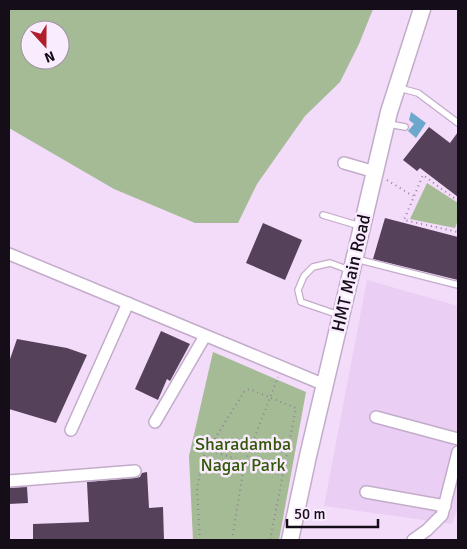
<svg xmlns="http://www.w3.org/2000/svg" width="467" height="549" viewBox="0 0 467 549" font-family="Signika,sans-serif">
	<style>
		.built { fill: #eacef3 }
		.green { fill: #a4bb95; fill-rule: evenodd }
		.water { fill: #6ca7cc }
		.building { fill: #55415a }
		.lines { fill: none; stroke-linecap: round; stroke-linejoin: round }
		.lane-casing { stroke: #c3acca; stroke-width: 8 }
		.street-casing { stroke: #c3acca; stroke-width: 14 }
		.secondary-casing { stroke: #c3acca; stroke-width: 19 }
		.path { stroke: #938299; stroke-width: 2; stroke-dasharray: 1 4; stroke-linecap: butt }
		.lane { stroke: #fff; stroke-width: 5.5 }
		.street { stroke: #fff; stroke-width: 11 }
		.secondary { stroke: #fff; stroke-width: 16 }
		.labels { text-anchor: middle; stroke-width: 5; stroke-linejoin: round; paint-order: stroke }
		.street-label { font-size: 18px; fill: #150d18; stroke: #faecff }
		.park-label { font-size: 18px; fill: #315707; stroke: #faecff }
	</style>
	<rect width="100%" height="100%" fill="#f3dbfa"/>
	<path class="built" d="M 367,280 L 458,306 L 458,506 L 452,524 L 324,506 Z"/>
	<path class="green" d="M 9,9 L 373,9 L 359,44 L 340,82 L 305,116 L 257,184 L 238,223 L 195,223 L 114,189 L 9,128 ZM 30,30 L 60,30 L 60,60 L 30,60 Z
		M 427,183 L 458,203 L 458,220 L 455,228 L 410,219 Z
		M 213,352 L 306,392 L 279,540 L 193,540 L 189,456 Z"/>
	<path class="water" d="M 411,112 L 426,123 L 416,138 L 408,131 L 414,124 L 409,120 Z"/>
	<path class="building" d="M 429,127 L 450,143 L 458,132 L 458,197 L 420,168 L 417,171 L 403,160 Z
		M 385,218 L 458,237 L 458,280 L 373,259 Z
		M 263,223 L 302,240 L 285,280 L 246,263 Z
		M 161,331 L 190,344 L 170,381 L 167,379 L 158,400 L 135,389 Z
		M 17,339 L 67,348 L 87,355 L 56,423 L 9,409 L 9,362 Z
		M 147,472 L 149,508 L 163,507 L 164,540 L 33,540 L 33,524 L 89,522 L 87,482 L 136,478 L 140,477 L 142,473 Z
		M 27,487 L 28,503 L 9,504 L 9,488 Z"/>
	<g class="lines">
		<g class="lane-casing">
			<path id="lane" d="M 399,88 L 418,93 L 458,123
				M 389,124 L 405,127
				M 323,215 L 360,226
				M 356,259 L 458,285
				M 339,315 L 301,302 L 298,290 L 304,276 L 313,267 L 330,263 L 349,270"/>
		</g>
		<g class="street-casing">
			<path id="street" d="M 344,163 L 375,172
				M 9,254 L 325,385
				M 376,417 L 458,439
				M 155,422 L 205,336
				M 71,430 L 128,303
				M 9,481 L 135,471
				M 366,492 L 445,506
				M 413,540 L 427,530 L 442,515 L 458,452"/>
		</g>
		<g class="secondary-casing">
			<path id="secondary" d="M 290,540 L 308,456 L 389,112 L 422,9"/>
		</g>
		<path class="path" d="M 387,180 L 413,196
			M 458,201 L 423,175 L 404,220 L 458,232
			M 207,449 L 282,475
			M 200,540 L 197,488 L 204,456 L 244,392 L 249,389 L 296,408 L 270,540
			M 232,540 L 244,465 L 278,377"/>
		<use href="#lane" class="lane"/>
		<use href="#street" class="street"/>
		<use href="#secondary" class="secondary"/>
	</g>
	<g class="labels">
		<g class="street-label">
			<text transform="translate(351 273) rotate(-77)" y="6">HMT Main Road</text>
		</g>
		<g class="park-label">
			<text x="243" y="450">Sharadamba<tspan x="243" dy="21">Nagar Park</tspan></text>
		</g>
	</g>
	<rect width="467" height="549" fill="none" stroke="#150d18" stroke-width="20"/>
	<g transform="translate(45 45) rotate(159)"><circle r="24" fill="#faecff" stroke="#9e93a3"/>
	<path d="M0-4L9 19L0 12L-9 19Z" fill="#b01e2b"/>
	<text y="-8" font-size="14" font-weight="bold" text-anchor="middle" fill="#150d18">N</text>
	</g>
	<path d="M287 519v8h91v-8" fill="none" stroke="#150d18" stroke-width="2.5"/>
	<text x="294" y="519" font-size="15" fill="#150d18" stroke="#faecff" stroke-width="4" paint-order="stroke">50 m</text>
</svg>
